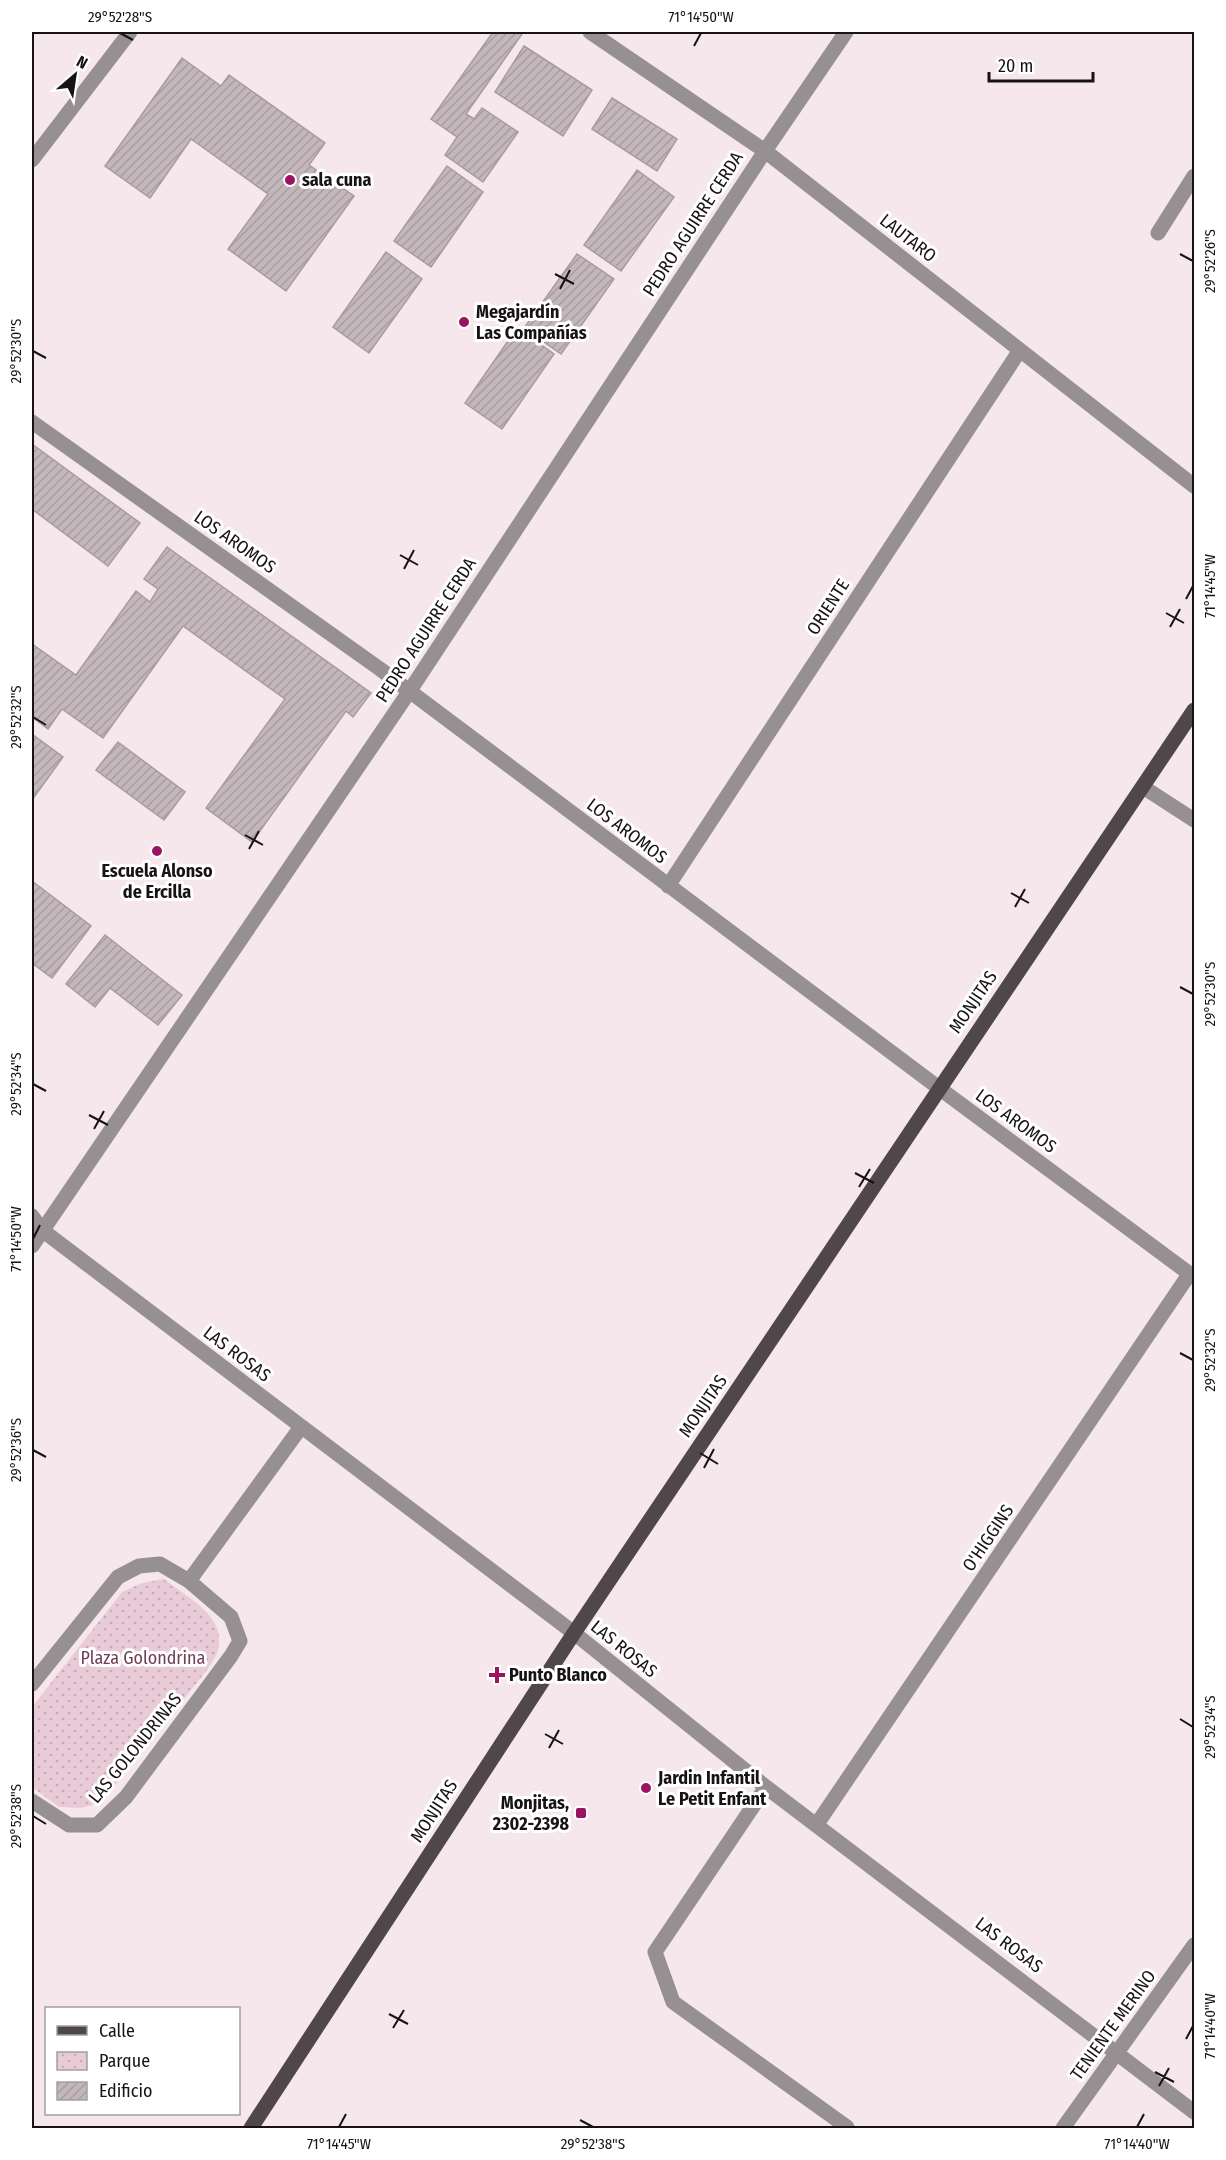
<svg xmlns="http://www.w3.org/2000/svg" width="1226" height="2160" viewBox="0 0 1226 2160" font-family="'Fira Sans Condensed',sans-serif">
	<style>
		.park { fill: url(#park-dots) }
		.building { fill: url(#building-hatch); stroke: #a89ba0; stroke-width: 1.5 }
		.lines { fill: none; stroke-linecap: round; stroke-linejoin: round }
		.minor { stroke: #969092; stroke-width: 15 }
		.major { stroke: #50474a; stroke-width: 15 }
		.ticks { fill: none; stroke: #171214; stroke-width: 2 }
		.poi-dot { fill: #9c1363; stroke: #fff; stroke-width: 2 }
		.labels { text-anchor: middle; stroke-width: 6; stroke-linejoin: round; paint-order: stroke }
		.poi-label { font-size: 18px; font-weight: bold; fill: #171214; stroke: #fff; text-anchor: start }
		.street-label { font-size: 18px; fill: #171214; stroke: #fff }
		.park-label { font-size: 18px; fill: #6f4056; stroke: #fff }
		.neatline { fill: none; stroke: #171214; stroke-width: 2 }
		.ticks-label { font-size: 15px; text-anchor: middle; fill: #171214 }
	</style>
	<defs>
		<pattern id="park-dots" width="8" height="8" patternUnits="userSpaceOnUse" patternTransform="scale(1.5)"><rect width="8" height="8" fill="#e8cbd7"/><path d="M2 2h.1M6 6h.1" fill="none" stroke="#c6adb8" stroke-width="1.8" stroke-linecap="round"/></pattern>
		<pattern id="building-hatch" width="6" height="6" patternUnits="userSpaceOnUse" patternTransform="scale(1.5)"><rect width="6" height="6" fill="#c4b7bc"/><path d="M-1 1l2-2M0 6l6-6M5 7l2-2" fill="none" stroke="#a89ca1"/></pattern>
	</defs>
	<rect width="100%" height="100%" fill="#f5e7ec"/>
	<path class="park" d="M 164,1579 C 185,1596 227,1616 218,1649 C 217,1656 211,1663 207,1670 L 111,1790 L 93,1805 L 80,1808 L 59,1807 L 32,1787 L 32,1707 L 122,1592 L 142,1583 Z"/>
	<path class="building" d="M 493,32 L 518,32 L 522,34 L 466,114 L 474,119 L 482,108 L 518,132 L 483,182 L 445,155 L 457,137 L 431,119 Z
		M 524,46 L 592,90 L 563,136 L 495,92 Z
		M 182,58 L 221,86 L 229,75 L 325,143 L 309,165 L 354,196 L 286,291 L 228,249 L 268,194 L 191,139 L 150,198 L 105,166 Z
		M 612,98 L 677,139 L 657,171 L 592,129 Z
		M 447,166 L 483,192 L 431,267 L 394,241 Z
		M 637,170 L 674,197 L 621,271 L 584,245 Z
		M 386,252 L 422,279 L 369,353 L 333,327 Z
		M 577,254 L 614,279 L 561,354 L 524,328 Z
		M 517,328 L 554,354 L 502,429 L 465,403 Z
		M 32,444 L 140,523 L 108,566 L 32,509 Z
		M 167,547 L 371,693 L 353,717 L 346,711 L 252,842 L 206,808 L 285,699 L 183,626 L 103,738 L 62,709 L 48,729 L 32,717 L 32,644 L 76,675 L 136,591 L 150,602 L 158,589 L 144,579 Z
		M 32,734 L 63,757 L 32,800 Z
		M 118,742 L 185,792 L 164,820 L 96,770 Z
		M 32,881 L 91,926 L 52,978 L 32,963 Z
		M 105,935 L 182,995 L 158,1025 L 110,988 L 95,1007 L 66,984 Z"/>
	<g class="lines">
		<path class="minor" d="M 590,32 L 765,151 L 1194,486
			M 32,160 L 130,32
			M 1158,233 L 1194,176
			M 32,422 L 380,669 L 939,1088 L 1194,1277
			M 1143,787 L 1194,820
			M 668,886 L 1020,350
			M 32,1216 L 42,1230 L 574,1633 L 766,1787 L 1194,2112
			M 32,1246 L 409,692 L 765,151 L 846,32
			M 189,1581 L 301,1427
			M 32,1684 L 118,1577 L 139,1566 L 160,1564 L 189,1581 L 231,1617 L 240,1641 L 231,1656 L 126,1797 L 97,1825 L 69,1825 L 32,1801
			M 766,1787 L 655,1952 L 673,2002 L 847,2127
			M 817,1824 L 1190,1273
			M 1063,2128 L 1194,1945"/>
		<path class="major" d="M 251,2128 L 574,1633 L 1194,710"/>
	</g>
	<path class="ticks" d="M 120,33 L 133,40M 694,46 L 701,33M 1180,254 L 1193,261M 555,274 L 574,284M 560,289 L 570,270M 33,351 L 46,358M 400,555 L 418,565M 404,569 L 414,550M 1186,599 L 1193,586M 1166,613 L 1184,623M 1170,627 L 1180,609M 33,717 L 46,725M 245,835 L 263,845M 249,849 L 259,831M 1011,893 L 1029,903M 1015,907 L 1025,889M 1180,987 L 1193,994M 33,1084 L 46,1091M 89,1115 L 108,1125M 94,1129 L 104,1111M 855,1173 L 874,1183M 859,1187 L 870,1169M 33,1239 L 40,1225M 1180,1353 L 1193,1360M 33,1450 L 46,1457M 700,1453 L 718,1464M 704,1468 L 714,1449M 1180,1719 L 1193,1727M 545,1734 L 563,1744M 549,1748 L 559,1730M 33,1816 L 46,1824M 389,2014 L 408,2024M 393,2028 L 404,2010M 1186,2039 L 1193,2026M 1155,2072 L 1174,2082M 1159,2086 L 1169,2068M 580,2120 L 593,2127M 339,2127 L 346,2114M 1137,2127 L 1144,2114"/>
	<g class="poi-dot">
		<circle cx="290" cy="180" r="6"/>
		<circle cx="464" cy="322" r="6"/>
		<circle cx="157" cy="851" r="6"/>
		<path d="M494 1666h6v6h6v6h-6v6h-6v-6h-6v-6h6z"/>
		<circle cx="646" cy="1788" r="6"/>
		<rect x="575" y="1807" width="12" height="12" rx="3"/>
	</g>
	<g class="labels">
		<g class="poi-label">
			<text x="302" y="186">sala cuna</text>
			<text x="476" y="318">Megajardín<tspan x="476" dy="21">Las Compañías</tspan></text>
			<text x="157" y="877" text-anchor="middle">Escuela Alonso<tspan x="157" dy="21">de Ercilla</tspan></text>
			<text x="509" y="1681">Punto Blanco</text>
			<text x="658" y="1784">Jardin Infantil<tspan x="658" dy="21">Le Petit Enfant</tspan></text>
			<text x="569" y="1809" text-anchor="end">Monjitas,<tspan x="569" dy="21">2302-2398</tspan></text>
		</g>
		<g class="street-label">
			<text transform="translate(693 224) rotate(-57)" y="6">PEDRO AGUIRRE CERDA</text>
			<text transform="translate(908 238) rotate(38)" y="6">LAUTARO</text>
			<text transform="translate(235 542) rotate(35)" y="6">LOS AROMOS</text>
			<text transform="translate(828 607) rotate(-57)" y="6">ORIENTE</text>
			<text transform="translate(426 630) rotate(-57)" y="6">PEDRO AGUIRRE CERDA</text>
			<text transform="translate(627 831) rotate(37)" y="6">LOS AROMOS</text>
			<text transform="translate(973 1002) rotate(-56)" y="6">MONJITAS</text>
			<text transform="translate(1016 1121) rotate(36)" y="6">LOS AROMOS</text>
			<text transform="translate(237 1354) rotate(37)" y="6">LAS ROSAS</text>
			<text transform="translate(703 1406) rotate(-56)" y="6">MONJITAS</text>
			<text transform="translate(988 1538) rotate(-56)" y="6">O'HIGGINS</text>
			<text transform="translate(624 1649) rotate(39)" y="6">LAS ROSAS</text>
			<text transform="translate(135 1748) rotate(-51)" y="6">LAS GOLONDRINAS</text>
			<text transform="translate(434 1811) rotate(-57)" y="6">MONJITAS</text>
			<text transform="translate(1009 1945) rotate(37)" y="6">LAS ROSAS</text>
			<text transform="translate(1113 2025) rotate(-54)" y="6">TENIENTE MERINO</text>
		</g>
		<g class="park-label">
			<text x="143" y="1664">Plaza Golondrina</text>
		</g>
	</g>
	<rect width="1226" height="2160" fill="none" stroke="#ffffff" stroke-width="66"/>
	<rect x="45" y="2007" width="195" height="108" fill="#ffffff" stroke="#a2a0a1" stroke-width="1.5"/>
	<rect x="57" y="2026" width="30" height="9" fill="#50474a" stroke="#a2a0a1" stroke-width="1.5"/>
	<text x="99" y="2037" font-size="18" fill="#171214">Calle</text>
	<rect x="57" y="2052" width="30" height="18" fill="url(#park-dots)" stroke="#a2a0a1" stroke-width="1.5"/>
	<text x="99" y="2067" font-size="18" fill="#171214">Parque</text>
	<rect x="57" y="2082" width="30" height="18" fill="url(#building-hatch)" stroke="#a2a0a1" stroke-width="1.5"/>
	<text x="99" y="2097" font-size="18" fill="#171214">Edificio</text>
	<g transform="translate(75 75) rotate(29)" stroke="#ffffff" stroke-width="4.5" paint-order="stroke">
	<path d="M0-4.5L10 22L0 15L-10 22Z" fill="#171214"/>
	<text y="-9" font-size="16" font-weight="bold" text-anchor="middle" fill="#171214">N</text>
	</g>
	<path d="M989 72v9h104v-9" fill="none" stroke="#171214" stroke-width="3"/>
	<text x="998" y="72" font-size="18" fill="#171214" stroke="#ffffff" stroke-width="4.5" paint-order="stroke">20 m</text>
	<rect x="33" y="33" width="1160" height="2094" class="neatline"/>
	<g class="ticks-label">
		<text x="120" y="22">29°52'28"S</text>
		<text x="701" y="22">71°14'50"W</text>
		<text transform="translate(1210 261) rotate(-90)" y="5">29°52'26"S</text>
		<text transform="translate(16 351) rotate(-90)" y="5">29°52'30"S</text>
		<text transform="translate(1210 586) rotate(-90)" y="5">71°14'45"W</text>
		<text transform="translate(16 717) rotate(-90)" y="5">29°52'32"S</text>
		<text transform="translate(1210 994) rotate(-90)" y="5">29°52'30"S</text>
		<text transform="translate(16 1084) rotate(-90)" y="5">29°52'34"S</text>
		<text transform="translate(16 1239) rotate(-90)" y="5">71°14'50"W</text>
		<text transform="translate(1210 1360) rotate(-90)" y="5">29°52'32"S</text>
		<text transform="translate(16 1450) rotate(-90)" y="5">29°52'36"S</text>
		<text transform="translate(1210 1727) rotate(-90)" y="5">29°52'34"S</text>
		<text transform="translate(16 1816) rotate(-90)" y="5">29°52'38"S</text>
		<text transform="translate(1210 2026) rotate(-90)" y="5">71°14'40"W</text>
		<text x="339" y="2149">71°14'45"W</text>
		<text x="593" y="2149">29°52'38"S</text>
		<text x="1137" y="2149">71°14'40"W</text>
	</g>
</svg>
